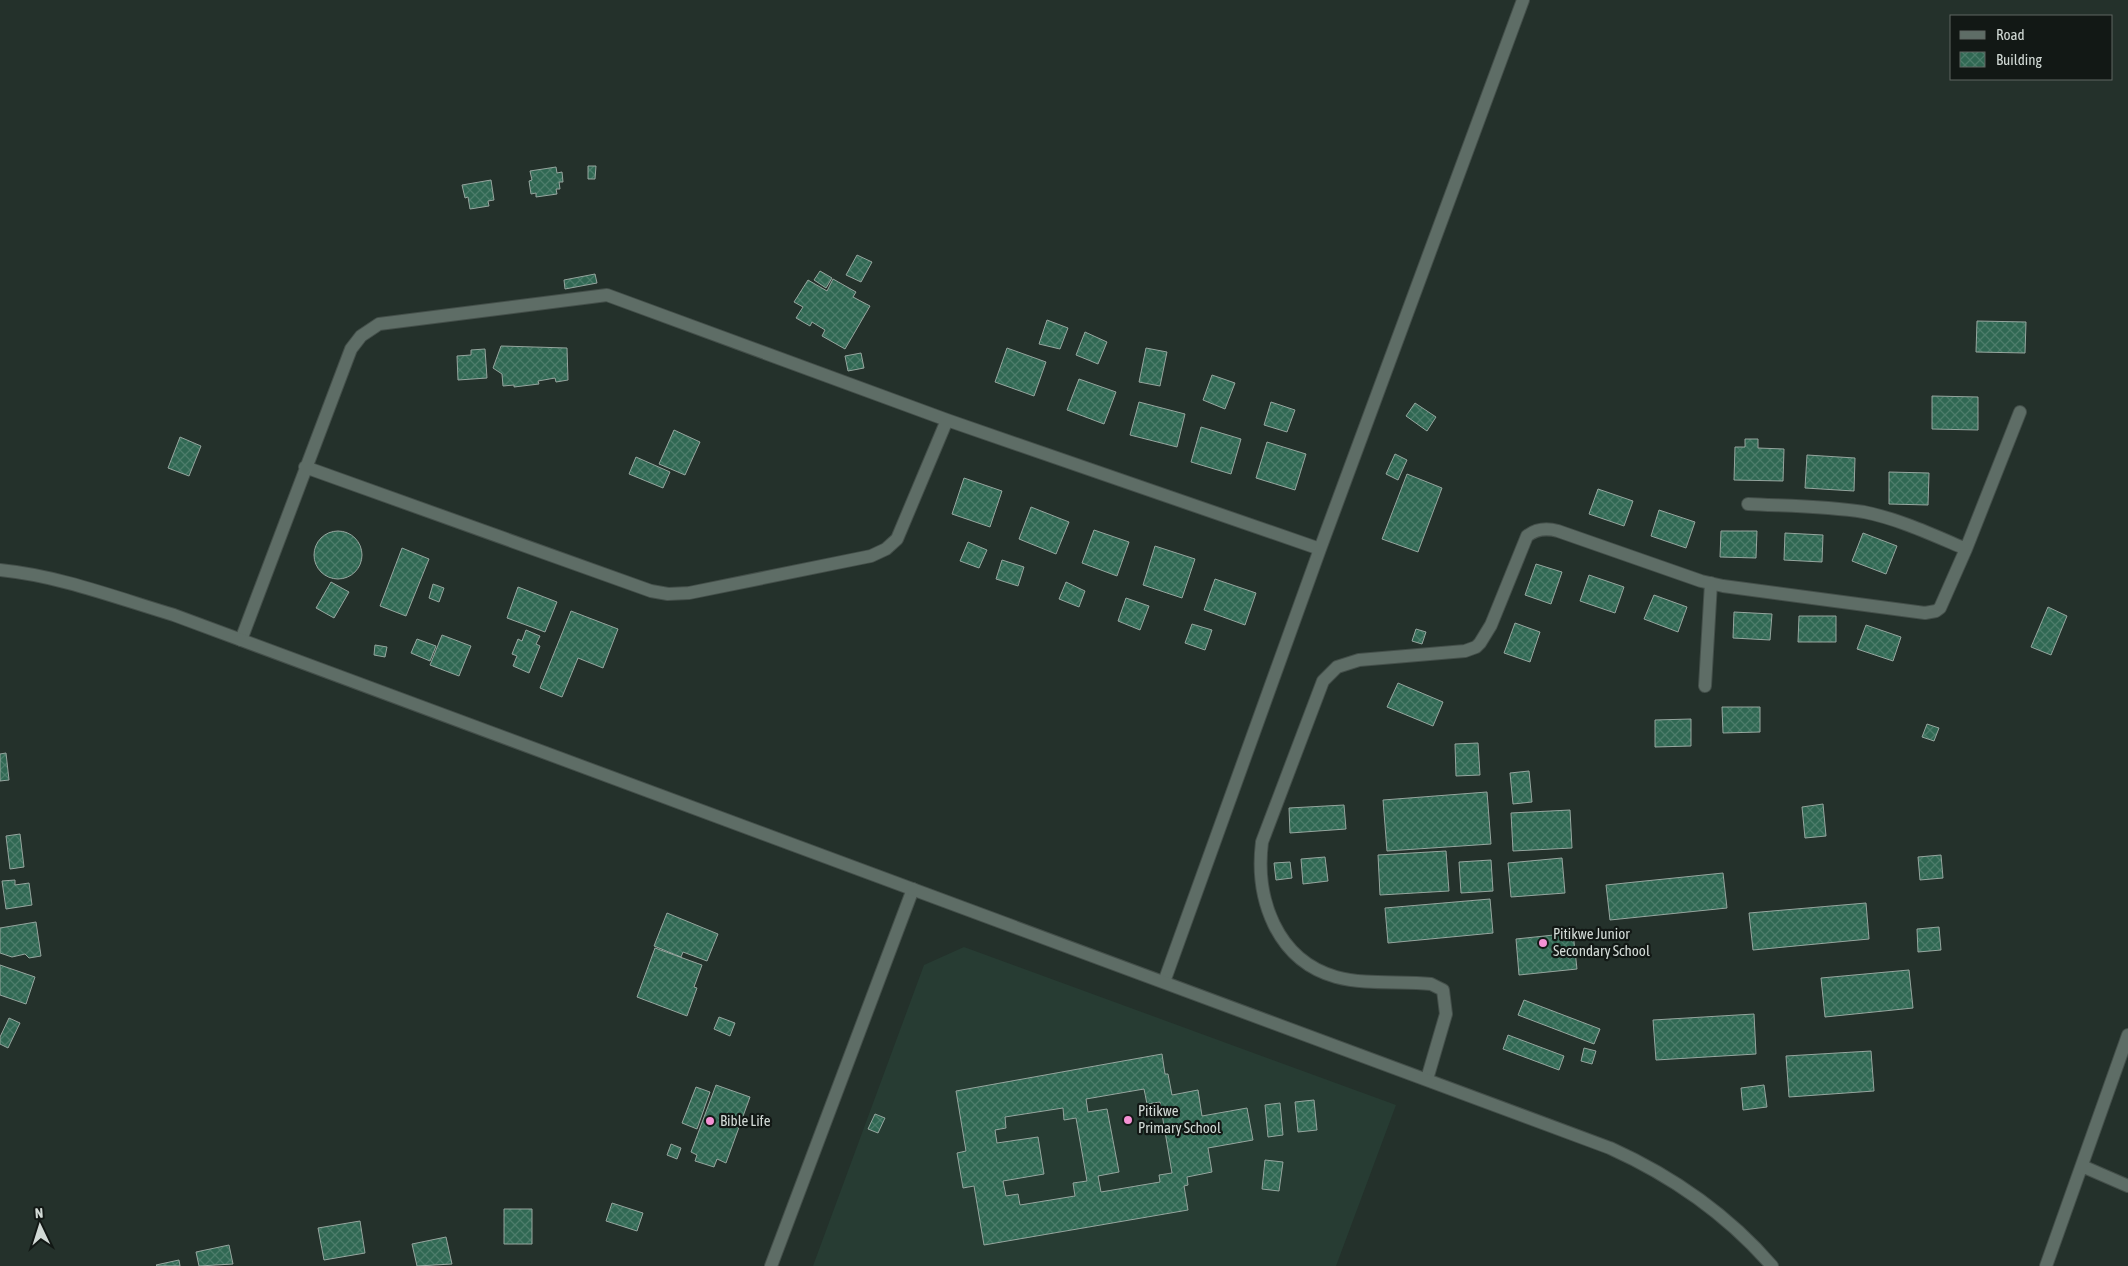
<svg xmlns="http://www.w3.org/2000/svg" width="2128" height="1266" viewBox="0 0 2128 1266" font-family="'Asap Condensed',sans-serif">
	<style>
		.built { fill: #273c33 }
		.building { fill: url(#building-cross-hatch); stroke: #95a59e; fill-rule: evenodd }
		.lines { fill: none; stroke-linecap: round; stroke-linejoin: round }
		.minor-casing { stroke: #444f4a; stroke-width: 14 }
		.tertiary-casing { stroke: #444f4a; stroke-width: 14 }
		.minor { stroke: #5e6d66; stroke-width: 12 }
		.tertiary { stroke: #5e6d66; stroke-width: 12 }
		.poi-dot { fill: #f491d4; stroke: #121815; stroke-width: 2 }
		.labels { text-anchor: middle; stroke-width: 4.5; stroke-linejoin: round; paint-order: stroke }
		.poi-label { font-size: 15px; fill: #d2dad6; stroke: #121815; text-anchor: start }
	</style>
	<defs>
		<pattern id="building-cross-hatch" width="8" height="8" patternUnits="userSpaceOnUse" patternTransform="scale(1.25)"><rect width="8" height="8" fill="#306853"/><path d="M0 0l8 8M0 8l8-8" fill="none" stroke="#4d7d6b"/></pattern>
	</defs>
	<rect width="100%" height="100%" fill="#24312b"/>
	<path class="built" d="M 964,947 L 1396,1105 L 1336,1266 L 813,1266 L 924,965 Z"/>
	<path class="building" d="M 588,166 L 596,166 L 595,179 L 588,179 Z
		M 556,167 L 557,173 L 562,172 L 563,182 L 559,182 L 560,189 L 556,189 L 557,194 L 536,197 L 536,193 L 531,194 L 529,181 L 532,180 L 530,171 Z
		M 491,180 L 494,200 L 488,201 L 489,206 L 470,209 L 468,197 L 465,198 L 462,185 Z
		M 857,255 L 872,262 L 861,282 L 846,275 Z
		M 820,271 L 832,278 L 826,288 L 814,280 Z
		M 595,274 L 597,283 L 565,289 L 564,280 Z
		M 833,279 L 856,292 L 853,297 L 870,306 L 845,349 L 822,336 L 825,330 L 812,322 L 810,326 L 796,318 L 803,307 L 794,302 L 808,280 L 827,291 Z
		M 1047,320 L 1068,328 L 1060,349 L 1039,344 Z
		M 1977,321 L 2026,322 L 2025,353 L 1976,352 Z
		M 1085,332 L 1107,342 L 1098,364 L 1076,355 Z
		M 501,346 L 567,348 L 568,380 L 556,382 L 555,378 L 538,381 L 539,384 L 514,387 L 514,385 L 503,386 L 502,374 L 493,368 Z
		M 1007,348 L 1046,362 L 1034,396 L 995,382 Z
		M 1146,348 L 1167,352 L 1160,386 L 1139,382 Z
		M 485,349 L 487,378 L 458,380 L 457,356 L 471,355 L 471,350 Z
		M 861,353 L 864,368 L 848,371 L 845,356 Z
		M 1212,375 L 1235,383 L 1225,409 L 1203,400 Z
		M 1079,379 L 1116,392 L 1104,424 L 1067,410 Z
		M 1932,396 L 1978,397 L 1978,430 L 1932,429 Z
		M 1139,402 L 1185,414 L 1177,447 L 1130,435 Z
		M 1271,402 L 1295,410 L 1287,432 L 1264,425 Z
		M 1415,403 L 1436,417 L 1427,431 L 1406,416 Z
		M 1201,427 L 1241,439 L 1231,474 L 1191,462 Z
		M 674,430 L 700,442 L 685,475 L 659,464 Z
		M 180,437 L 201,446 L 189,476 L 168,468 Z
		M 1745,439 L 1758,439 L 1758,448 L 1784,449 L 1783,481 L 1734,480 L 1735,447 L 1745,447 Z
		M 1267,442 L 1306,454 L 1295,490 L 1256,478 Z
		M 1395,454 L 1407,460 L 1398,480 L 1386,474 Z
		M 1807,455 L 1855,458 L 1854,491 L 1805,488 Z
		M 636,457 L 670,472 L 663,488 L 629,474 Z
		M 1889,472 L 1929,473 L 1928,505 L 1889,504 Z
		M 1407,474 L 1442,488 L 1418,552 L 1382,539 Z
		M 964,478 L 1002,491 L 990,527 L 952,514 Z
		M 1598,489 L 1633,501 L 1624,526 L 1589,514 Z
		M 1031,507 L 1069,522 L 1056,554 L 1019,539 Z
		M 1659,510 L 1695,522 L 1686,548 L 1651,536 Z
		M 1094,530 L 1129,542 L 1117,576 L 1082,563 Z
		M314 555a24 24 0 1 1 48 0a24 24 0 1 1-48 0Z
		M 1721,531 L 1757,531 L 1756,558 L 1720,557 Z
		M 1785,533 L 1823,535 L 1822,562 L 1784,560 Z
		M 1863,533 L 1897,546 L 1886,574 L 1852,561 Z
		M 968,542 L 987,550 L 979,568 L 960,561 Z
		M 1155,546 L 1195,559 L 1182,598 L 1143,585 Z
		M 402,548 L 429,559 L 406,616 L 380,606 Z
		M 1002,560 L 1024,567 L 1018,586 L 996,579 Z
		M 1536,564 L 1562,572 L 1551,604 L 1525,595 Z
		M 1589,575 L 1624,587 L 1615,613 L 1580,601 Z
		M 1215,579 L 1256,593 L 1245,625 L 1204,610 Z
		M 331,582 L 349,592 L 334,618 L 316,608 Z
		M 1066,582 L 1085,591 L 1079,607 L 1059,599 Z
		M 433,584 L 444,588 L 439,602 L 429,598 Z
		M 518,587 L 557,602 L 545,632 L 507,618 Z
		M 1654,595 L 1687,607 L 1678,632 L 1644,619 Z
		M 1126,598 L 1149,606 L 1140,630 L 1118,621 Z
		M 2048,607 L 2067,616 L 2051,655 L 2031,647 Z
		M 571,611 L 618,629 L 603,668 L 578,658 L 562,697 L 540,688 Z
		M 1734,612 L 1772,614 L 1770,640 L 1733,638 Z
		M 1799,616 L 1836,616 L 1836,642 L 1798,642 Z
		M 1515,623 L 1540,632 L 1530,662 L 1504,653 Z
		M 1192,624 L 1212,630 L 1205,650 L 1185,643 Z
		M 1866,625 L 1901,637 L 1893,661 L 1857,649 Z
		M 1416,629 L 1426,632 L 1422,644 L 1412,641 Z
		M 526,630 L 540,636 L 536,644 L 540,646 L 529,673 L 513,666 L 517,656 L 512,654 L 518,639 L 522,641 Z
		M 442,635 L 471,646 L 459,676 L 430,665 Z
		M 417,639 L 436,646 L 430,661 L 411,653 Z
		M 375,645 L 387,647 L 385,657 L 374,655 Z
		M 1398,683 L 1443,702 L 1433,726 L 1387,707 Z
		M 1722,707 L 1760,707 L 1760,732 L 1723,733 Z
		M 1691,719 L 1691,746 L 1655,747 L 1655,720 Z
		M 1927,724 L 1939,728 L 1934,741 L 1922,737 Z
		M 1478,743 L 1480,775 L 1456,776 L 1455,744 Z
		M 6,753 L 9,780 L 0,781 L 0,754 Z
		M 1529,771 L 1532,802 L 1513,804 L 1510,773 Z
		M 1487,792 L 1491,844 L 1387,851 L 1383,800 Z
		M 1823,804 L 1826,836 L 1805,838 L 1802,807 Z
		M 1344,805 L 1346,829 L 1290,833 L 1289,808 Z
		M 1570,810 L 1572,848 L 1513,851 L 1511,813 Z
		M 20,834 L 24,867 L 10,869 L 6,836 Z
		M 1446,851 L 1449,891 L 1380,895 L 1378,855 Z
		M 1941,855 L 1943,878 L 1920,880 L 1918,857 Z
		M 1325,857 L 1328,881 L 1303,884 L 1301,859 Z
		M 1562,858 L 1565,893 L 1511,897 L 1508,863 Z
		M 1491,860 L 1493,891 L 1461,893 L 1459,862 Z
		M 1290,862 L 1292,878 L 1276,880 L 1274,863 Z
		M 1723,873 L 1727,908 L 1610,920 L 1606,885 Z
		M 15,880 L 15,885 L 29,883 L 32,905 L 6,909 L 2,881 Z
		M 1490,899 L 1493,933 L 1388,943 L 1385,908 Z
		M 1866,903 L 1869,939 L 1753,950 L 1749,913 Z
		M 667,913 L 718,934 L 707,961 L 683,952 L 681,957 L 654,946 Z
		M 36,922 L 41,956 L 29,958 L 25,954 L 12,957 L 0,953 L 0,928 Z
		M 1939,927 L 1941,950 L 1918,952 L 1917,929 Z
		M 1573,933 L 1577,969 L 1519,975 L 1516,939 Z
		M 655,948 L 702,965 L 694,987 L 697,988 L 687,1016 L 637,997 Z
		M 0,965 L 35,977 L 26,1004 L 0,995 Z
		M 1909,970 L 1913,1008 L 1825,1017 L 1821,978 Z
		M 1524,1000 L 1600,1029 L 1594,1044 L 1518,1015 Z
		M 1754,1014 L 1756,1054 L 1656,1060 L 1653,1020 Z
		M 719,1017 L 735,1023 L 730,1036 L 714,1029 Z
		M 9,1018 L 20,1023 L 8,1048 L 0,1044 L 0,1037 Z
		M 1508,1035 L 1564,1056 L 1559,1070 L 1503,1049 Z
		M 1584,1048 L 1596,1051 L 1592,1064 L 1581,1061 Z
		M 1871,1051 L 1874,1091 L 1789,1097 L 1786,1056 Z
		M 1162,1054 L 1165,1074 L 1168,1074 L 1172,1095 L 1198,1090 L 1202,1116 L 1247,1108 L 1253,1140 L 1208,1148 L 1212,1172 L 1187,1177 L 1188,1185 L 1184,1186 L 1188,1210 L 984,1245 L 974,1186 L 963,1188 L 957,1153 L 966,1151 L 956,1091 ZM 1144,1089 L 1147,1104 L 1160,1102 L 1172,1173 L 1159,1175 L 1160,1182 L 1101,1192 L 1098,1176 L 1119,1172 L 1107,1109 L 1088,1112 L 1086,1099 ZM 1063,1108 L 1064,1120 L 1076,1118 L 1087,1181 L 1073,1183 L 1075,1196 L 1020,1205 L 1018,1194 L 1006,1196 L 1003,1181 L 1044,1174 L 1038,1137 L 997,1143 L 995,1130 L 1006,1128 L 1005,1117 Z
		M 716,1085 L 750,1097 L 726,1163 L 717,1159 L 714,1167 L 695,1161 L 697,1155 L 691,1152 Z
		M 1764,1085 L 1767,1107 L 1743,1110 L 1741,1088 Z
		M 696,1087 L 710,1092 L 697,1129 L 682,1123 Z
		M 1314,1100 L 1317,1130 L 1298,1132 L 1295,1102 Z
		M 1280,1103 L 1283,1135 L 1268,1137 L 1265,1105 Z
		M 875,1114 L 885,1118 L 878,1133 L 868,1129 Z
		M 671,1144 L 681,1148 L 677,1159 L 667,1155 Z
		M 1265,1160 L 1283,1162 L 1279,1191 L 1262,1189 Z
		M 612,1203 L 643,1213 L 637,1231 L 606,1221 Z
		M 504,1209 L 532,1209 L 532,1244 L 504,1244 Z
		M 360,1221 L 365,1253 L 324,1260 L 318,1228 Z
		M 446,1237 L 452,1264 L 417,1266 L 412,1244 Z
		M 229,1245 L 233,1264 L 199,1266 L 196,1252 Z
		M 179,1260 L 180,1266 L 157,1266 L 156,1265 Z"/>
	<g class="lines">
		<g class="minor-casing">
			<path id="minor" d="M 305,467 L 651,591 L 668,594 L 689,593 L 871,556 L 886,549 L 897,539 L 947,420
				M 1748,504 C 1787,506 1826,506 1864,512 C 1899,519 1933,535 1966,549
				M 241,640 L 351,349 L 361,336 L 379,324 L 607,295 L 947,420 L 1320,549
				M 1705,686 L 1711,583
				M 1164,982 L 1320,549 L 1523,0
				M 1427,1079 L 1446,1014 L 1443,990 L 1431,984 C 1400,981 1366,985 1336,977 C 1276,960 1255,898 1262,842 L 1323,681 L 1337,667 L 1359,660 L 1465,651 L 1476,647 L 1480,643 L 1491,625 L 1527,536 C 1536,529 1547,528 1558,531 L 1701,581 L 1723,586 L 1925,613 L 1936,611 L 1940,608 L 1966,549 L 2020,412
				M 2082,1166 L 2128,1186
				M 771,1266 L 913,889
				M 2046,1266 L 2128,1035"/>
		</g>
		<g class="tertiary-casing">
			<path id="tertiary" d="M 0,570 C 60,576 117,598 174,615 L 1610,1148 C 1672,1176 1727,1214 1772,1266"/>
		</g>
		<use href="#minor" class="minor"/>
		<use href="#tertiary" class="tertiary"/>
	</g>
	<g class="poi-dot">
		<circle cx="1543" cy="943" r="5"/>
		<circle cx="1128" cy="1120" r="5"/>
		<circle cx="710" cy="1121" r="5"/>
	</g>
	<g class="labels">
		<g class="poi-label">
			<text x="1553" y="939">Pitikwe Junior<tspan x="1553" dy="17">Secondary School</tspan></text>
			<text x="1138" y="1116">Pitikwe<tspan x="1138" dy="17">Primary School</tspan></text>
			<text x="720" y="1126">Bible Life</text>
		</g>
	</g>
	<rect x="1950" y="15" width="162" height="65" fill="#121815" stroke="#5f6662"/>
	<rect x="1960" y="31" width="25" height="8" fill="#5e6d66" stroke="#5f6662"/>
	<text x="1996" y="40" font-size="15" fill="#d2dad6">Road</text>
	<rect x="1960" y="52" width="25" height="15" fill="url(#building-cross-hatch)" stroke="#5f6662"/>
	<text x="1996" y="65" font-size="15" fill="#d2dad6">Building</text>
	<g transform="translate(40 1226) rotate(356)" stroke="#121815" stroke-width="4" paint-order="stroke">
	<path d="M0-4L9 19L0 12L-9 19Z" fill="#d2dad6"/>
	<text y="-8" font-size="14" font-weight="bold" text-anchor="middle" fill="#d2dad6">N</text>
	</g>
</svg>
